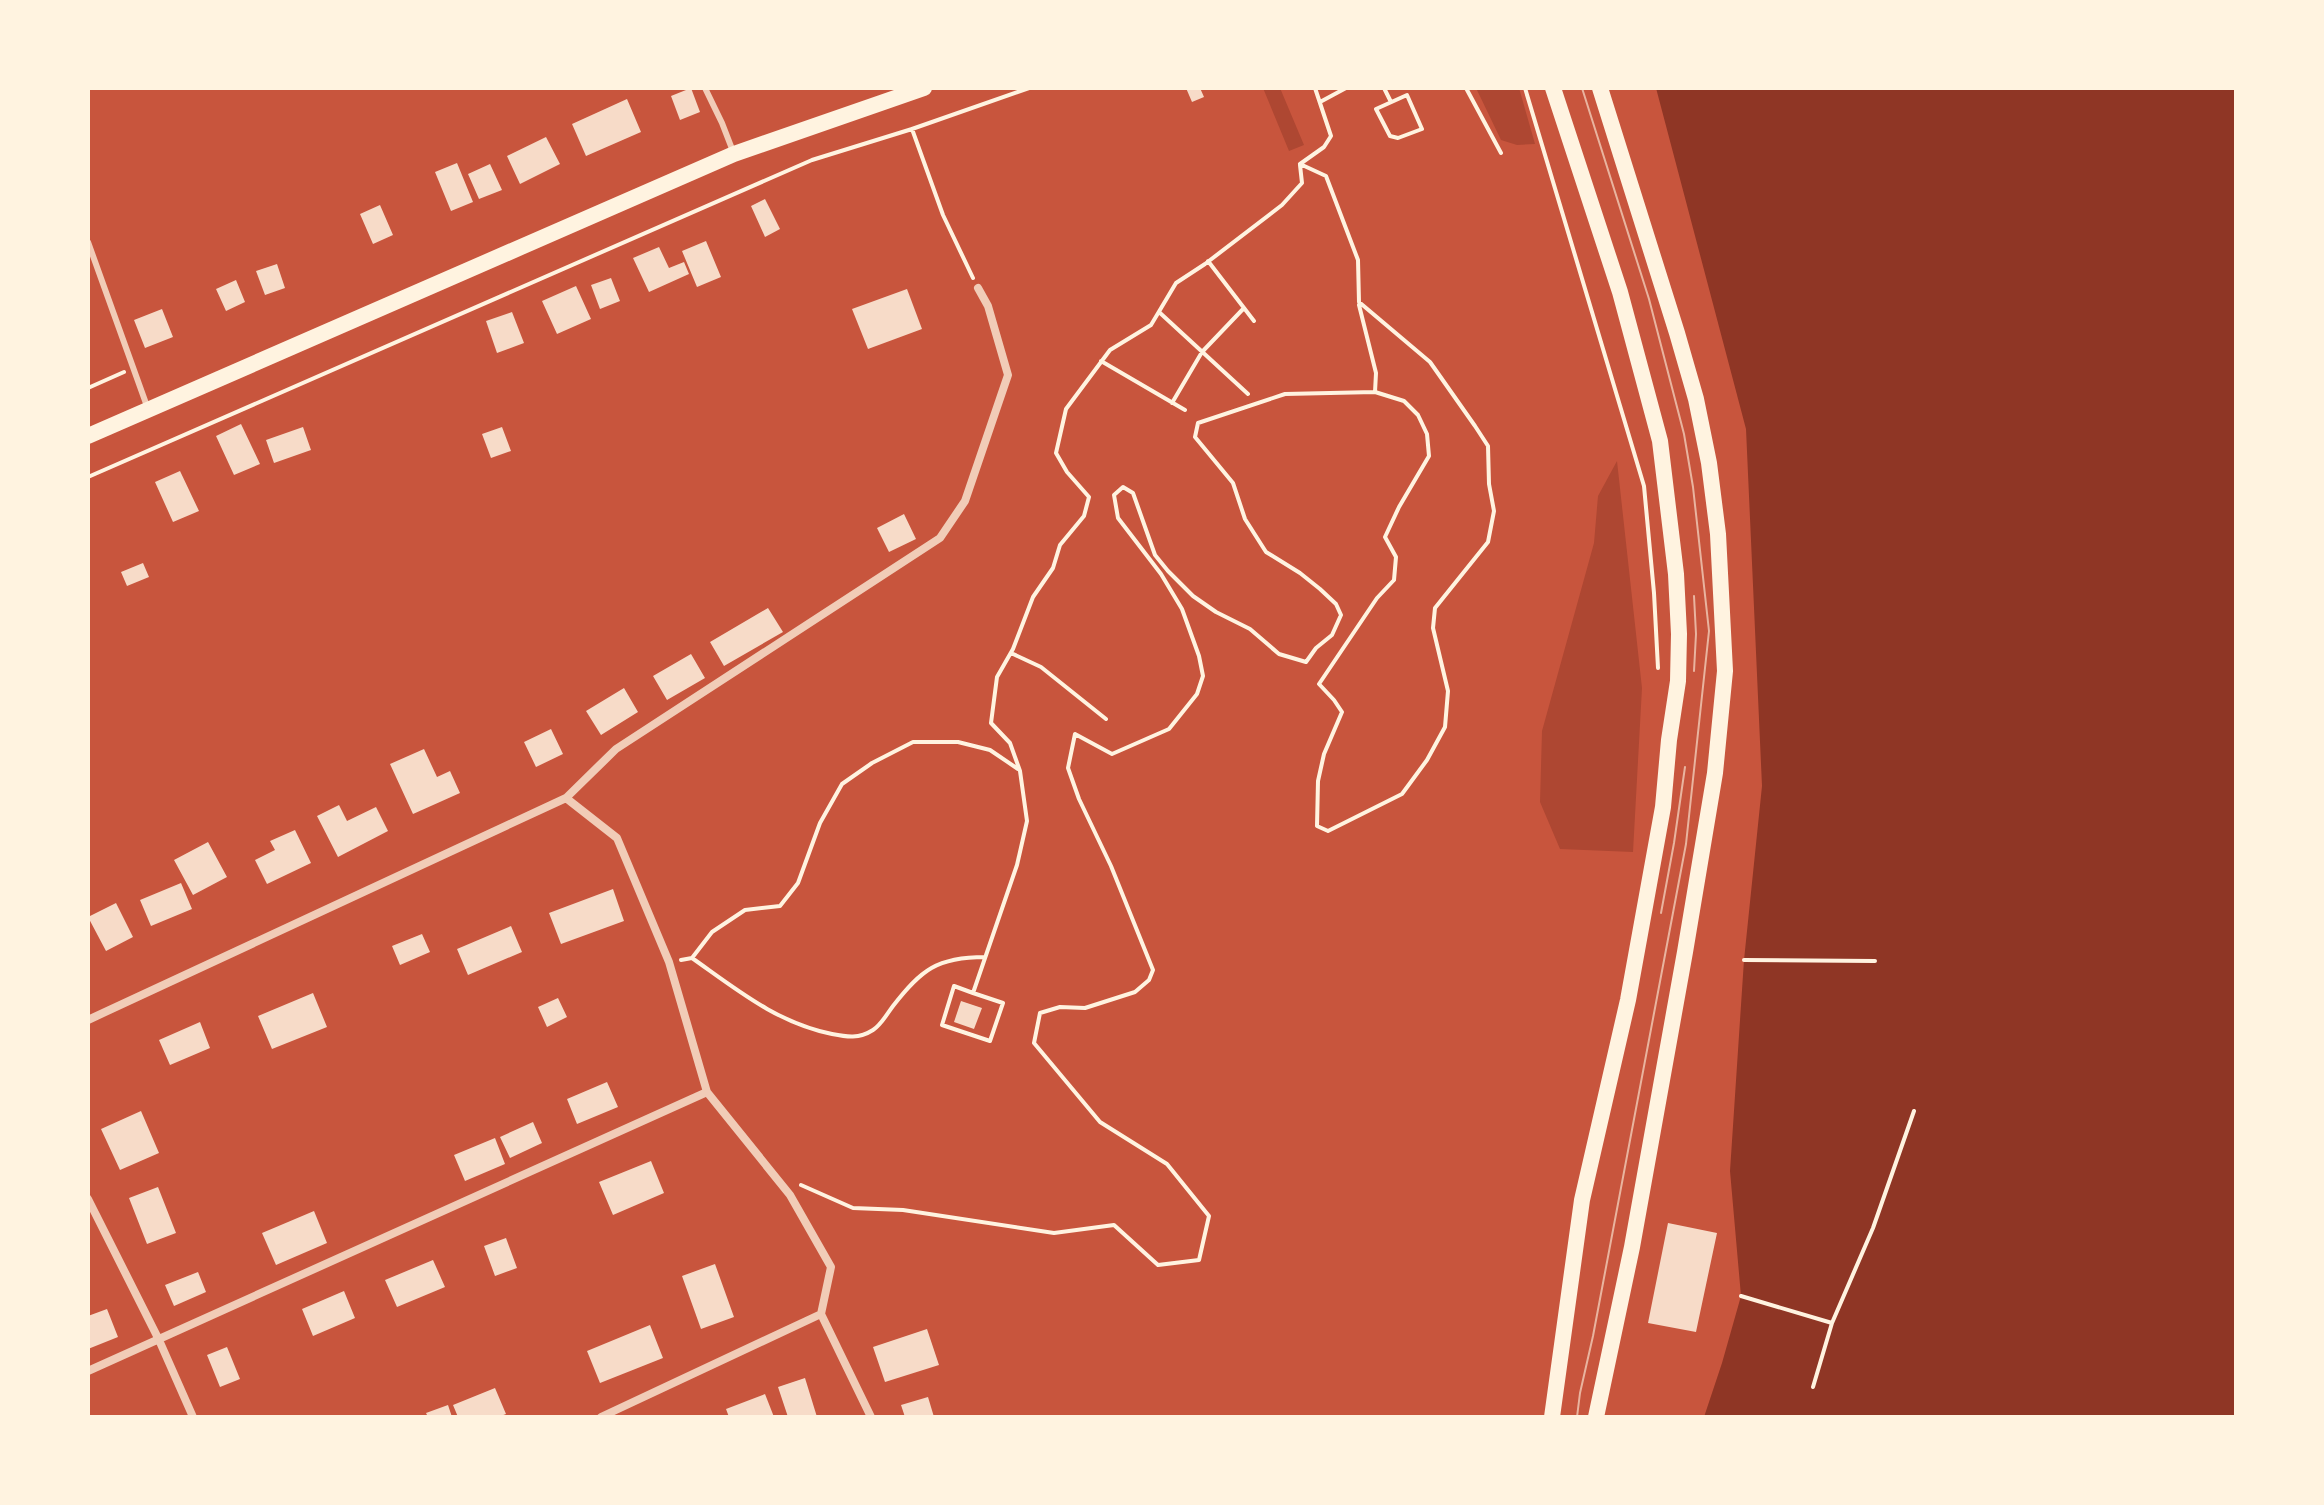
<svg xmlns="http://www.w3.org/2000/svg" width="2324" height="1505" viewBox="0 0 2324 1505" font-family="'PT Sans Narrow',sans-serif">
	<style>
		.green { fill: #ae4732 }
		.water { fill: #8f3625 }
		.building { fill: #f7dbc8 }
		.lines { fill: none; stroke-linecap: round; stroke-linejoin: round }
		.path { stroke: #fff3e0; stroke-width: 4 }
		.service { stroke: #f1ccb7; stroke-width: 6 }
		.minor { stroke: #f1ccb7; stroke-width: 8 }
		.secondary { stroke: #fff3e0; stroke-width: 16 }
		.tram { stroke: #e9b49f; stroke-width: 2 }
	</style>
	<rect width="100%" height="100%" fill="#c8553d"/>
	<path class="green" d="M 1263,88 L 1280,88 L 1304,145 L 1289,151 Z
		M 1476,88 L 1519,88 L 1535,144 L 1517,145 L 1501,140 Z
		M 1617,461 L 1642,688 L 1633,852 L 1560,849 L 1540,802 L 1542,731 L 1594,543 L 1598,496 Z"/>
	<path class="water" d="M 1656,88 L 2236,88 L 2236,1417 L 1704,1417 L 1722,1363 L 1741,1296 L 1730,1171 L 1744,960 L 1762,786 L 1746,429 Z"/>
	<path class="building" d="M 691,88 L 700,112 L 680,120 L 671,96 Z
		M 1186,88 L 1200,88 L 1204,97 L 1192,102 Z
		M 627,99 L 641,132 L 586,156 L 572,124 Z
		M 546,137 L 560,164 L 520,184 L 507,156 Z
		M 457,163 L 473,202 L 451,211 L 435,172 Z
		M 490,164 L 502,190 L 479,199 L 468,174 Z
		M 765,199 L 780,229 L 765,237 L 751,206 Z
		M 380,205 L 393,235 L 373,244 L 360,214 Z
		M 706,241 L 721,277 L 697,287 L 682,251 Z
		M 659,247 L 669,268 L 684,262 L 689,274 L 649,292 L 633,258 Z
		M 277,264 L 285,288 L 265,295 L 256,271 Z
		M 611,278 L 620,301 L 600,309 L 591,285 Z
		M 236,280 L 245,302 L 226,311 L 216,289 Z
		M 576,286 L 591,319 L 557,334 L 542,301 Z
		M 907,289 L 922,329 L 868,349 L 852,309 Z
		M 162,309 L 173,337 L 145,348 L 134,320 Z
		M 512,312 L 524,343 L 497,353 L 486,321 Z
		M 241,424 L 260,464 L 234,475 L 216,436 Z
		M 303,427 L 311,450 L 274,463 L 266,440 Z
		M 502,427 L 511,451 L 491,458 L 482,434 Z
		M 180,471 L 199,511 L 173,522 L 155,482 Z
		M 904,514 L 916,539 L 889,552 L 877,528 Z
		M 143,563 L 149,577 L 127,586 L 121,572 Z
		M 768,608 L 783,632 L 724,666 L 710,642 Z
		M 691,654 L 705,678 L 667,700 L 653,676 Z
		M 624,688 L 638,712 L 601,735 L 586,711 Z
		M 551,729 L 563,754 L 536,767 L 524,742 Z
		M 424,749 L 437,777 L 450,771 L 460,793 L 413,814 L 390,764 Z
		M 339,805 L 347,821 L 376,807 L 388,831 L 338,857 L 317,816 Z
		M 295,830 L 311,863 L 267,884 L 255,860 L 275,850 L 270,841 Z
		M 208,842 L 227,877 L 193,895 L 174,860 Z
		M 181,883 L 192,909 L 151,926 L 140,900 Z
		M 613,889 L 624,921 L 561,944 L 549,913 Z
		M 116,903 L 133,937 L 106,951 L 88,917 Z
		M 511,926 L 522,952 L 468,975 L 457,949 Z
		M 422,934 L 430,952 L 400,965 L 392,946 Z
		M 313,993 L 327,1027 L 272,1049 L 258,1016 Z
		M 558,998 L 567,1017 L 547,1027 L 538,1007 Z
		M 961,1001 L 982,1008 L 974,1029 L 954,1022 Z
		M 200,1022 L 210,1048 L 170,1065 L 159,1040 Z
		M 607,1082 L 618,1107 L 577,1124 L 567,1099 Z
		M 141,1111 L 159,1153 L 120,1170 L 101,1129 Z
		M 533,1122 L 542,1143 L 510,1158 L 500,1137 Z
		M 495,1138 L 505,1164 L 465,1181 L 454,1155 Z
		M 651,1161 L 664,1193 L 613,1215 L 599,1182 Z
		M 158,1187 L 176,1233 L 147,1244 L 129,1198 Z
		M 314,1211 L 327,1243 L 276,1265 L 262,1233 Z
		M 1668,1223 L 1717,1233 L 1696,1332 L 1648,1323 Z
		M 506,1238 L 517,1268 L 495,1276 L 484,1246 Z
		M 433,1260 L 445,1287 L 397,1307 L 385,1280 Z
		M 715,1264 L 734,1317 L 701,1329 L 682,1276 Z
		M 198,1272 L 206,1292 L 174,1306 L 165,1285 Z
		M 344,1291 L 355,1318 L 313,1336 L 302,1309 Z
		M 107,1309 L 118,1337 L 88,1349 L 88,1316 Z
		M 650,1325 L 663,1358 L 600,1383 L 587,1351 Z
		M 927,1329 L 939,1365 L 885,1382 L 873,1347 Z
		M 227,1347 L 240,1379 L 220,1387 L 207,1355 Z
		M 805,1378 L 817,1417 L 788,1417 L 778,1387 Z
		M 495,1388 L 506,1414 L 498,1417 L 458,1417 L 453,1405 Z
		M 765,1394 L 774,1417 L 729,1417 L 726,1409 Z
		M 928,1397 L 934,1417 L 905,1417 L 901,1405 Z
		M 448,1405 L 452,1417 L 428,1417 L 426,1413 Z"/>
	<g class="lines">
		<path class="path" d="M 1384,88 L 1391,102
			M 1466,88 L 1501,153
			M 1525,88 L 1644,486 L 1654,593 L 1658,668
			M 1407,95 L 1422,129 L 1398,138 L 1390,136 L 1376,109 Z
			M 1320,102 L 1346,88
			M 912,129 L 943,215 L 973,278
			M 1300,164 L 1324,147 L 1331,136 L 1315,88
			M 1208,261 L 1254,321
			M 1359,305 L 1376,373 L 1375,392
			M 1159,312 L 1248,394
			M 1101,361 L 1185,410
			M 88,388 L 124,372
			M 1172,403 L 1202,352 L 1244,308
			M 88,477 L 812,160 L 912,129 L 1029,88
			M 1011,653 L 1041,667 L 1106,719
			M 692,958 C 736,989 777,1023 832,1034 C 847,1037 859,1039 873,1030 C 881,1025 887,1014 893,1006 C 921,970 937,957 985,957
			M 681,960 L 692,958 L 712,932 L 745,910 L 780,906 L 798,883 L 820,823 L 842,784 L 872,763 L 913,742 L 958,742 L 990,750 L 1018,769
			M 1744,960 L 1875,961
			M 973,993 L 1003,1003 L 990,1041 L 942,1025 L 954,986 L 973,993 L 1017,865 L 1027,821 L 1020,771 L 1010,743 L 991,723 L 997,677 L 1013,649 L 1033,597 L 1053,568 L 1060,545 L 1084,516 L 1089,497 L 1067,472 L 1056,453 L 1066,409 L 1110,350 L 1151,325 L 1176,283 L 1205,264 L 1282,205 L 1302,183 L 1300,165
			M 801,1185 L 853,1208 L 903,1210 L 1054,1233 L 1114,1225 L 1158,1265 L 1199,1260 L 1209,1216 L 1167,1164 L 1100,1122 L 1034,1043 L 1040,1013 L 1060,1007 L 1085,1008 L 1135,992 L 1149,980 L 1153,970 L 1111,866 L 1079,799 L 1068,768 L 1075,734 L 1112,754 L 1169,729 L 1197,694 L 1203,676 L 1199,656 L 1182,609 L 1161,574 L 1118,518 L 1114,495 L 1123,487 L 1133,493 L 1155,555 L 1168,571 L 1193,596 L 1216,612 L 1250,629 L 1279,654 L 1306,662 L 1316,648 L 1332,635 L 1341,615 L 1336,604 L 1320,589 L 1300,573 L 1266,552 L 1245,519 L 1233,483 L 1195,437 L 1198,423 L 1285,394 L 1375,392 L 1404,401 L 1418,415 L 1427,434 L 1429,456 L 1399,507 L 1385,537 L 1396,557 L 1394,580 L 1377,598 L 1319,684 L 1334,700 L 1342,712 L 1324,754 L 1318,781 L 1317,826 L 1328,831 L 1402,794 L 1427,760 L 1445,727 L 1448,691 L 1433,628 L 1435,608 L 1488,542 L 1494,511 L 1489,484 L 1488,446 L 1475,426 L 1430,362 L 1359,302 L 1358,260 L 1326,176 L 1300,164
			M 1741,1296 L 1832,1323
			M 1813,1387 L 1832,1323 L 1873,1228 L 1914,1111"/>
		<path class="service" d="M 705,88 L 722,123 L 734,154
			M 88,242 L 148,409"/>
		<path class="minor" d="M 566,798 L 617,838 L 669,962 L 707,1092 L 790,1195 L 831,1267 L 821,1314 L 871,1417
			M 88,1020 L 566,798 L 616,749 L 940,538 L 965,501 L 1008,375 L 988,306 L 978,288
			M 88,1199 L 159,1340 L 193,1417
			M 88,1371 L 707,1092
			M 601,1417 L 821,1314"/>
		<path class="secondary" d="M 88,436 L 734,154 L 924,88
			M 1552,1417 L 1582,1200 L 1628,1000 L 1663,807 L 1669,740 L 1678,681 L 1679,634 L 1676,574 L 1660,441 L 1620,292 L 1553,88
			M 1596,1417 L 1632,1247 L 1685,952 L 1715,773 L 1725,671 L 1718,534 L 1709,463 L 1696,399 L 1677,333 L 1600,88"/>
		<path class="tram" d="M 1694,671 L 1696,634 L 1694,596
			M 1661,913 L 1674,843 L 1685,767
			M 1577,1417 L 1580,1393 L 1593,1336 L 1686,844 L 1709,631 L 1693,487 L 1684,434 L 1649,299 L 1582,88"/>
	</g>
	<rect width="2324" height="1505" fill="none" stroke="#fff3e0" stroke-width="180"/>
</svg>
